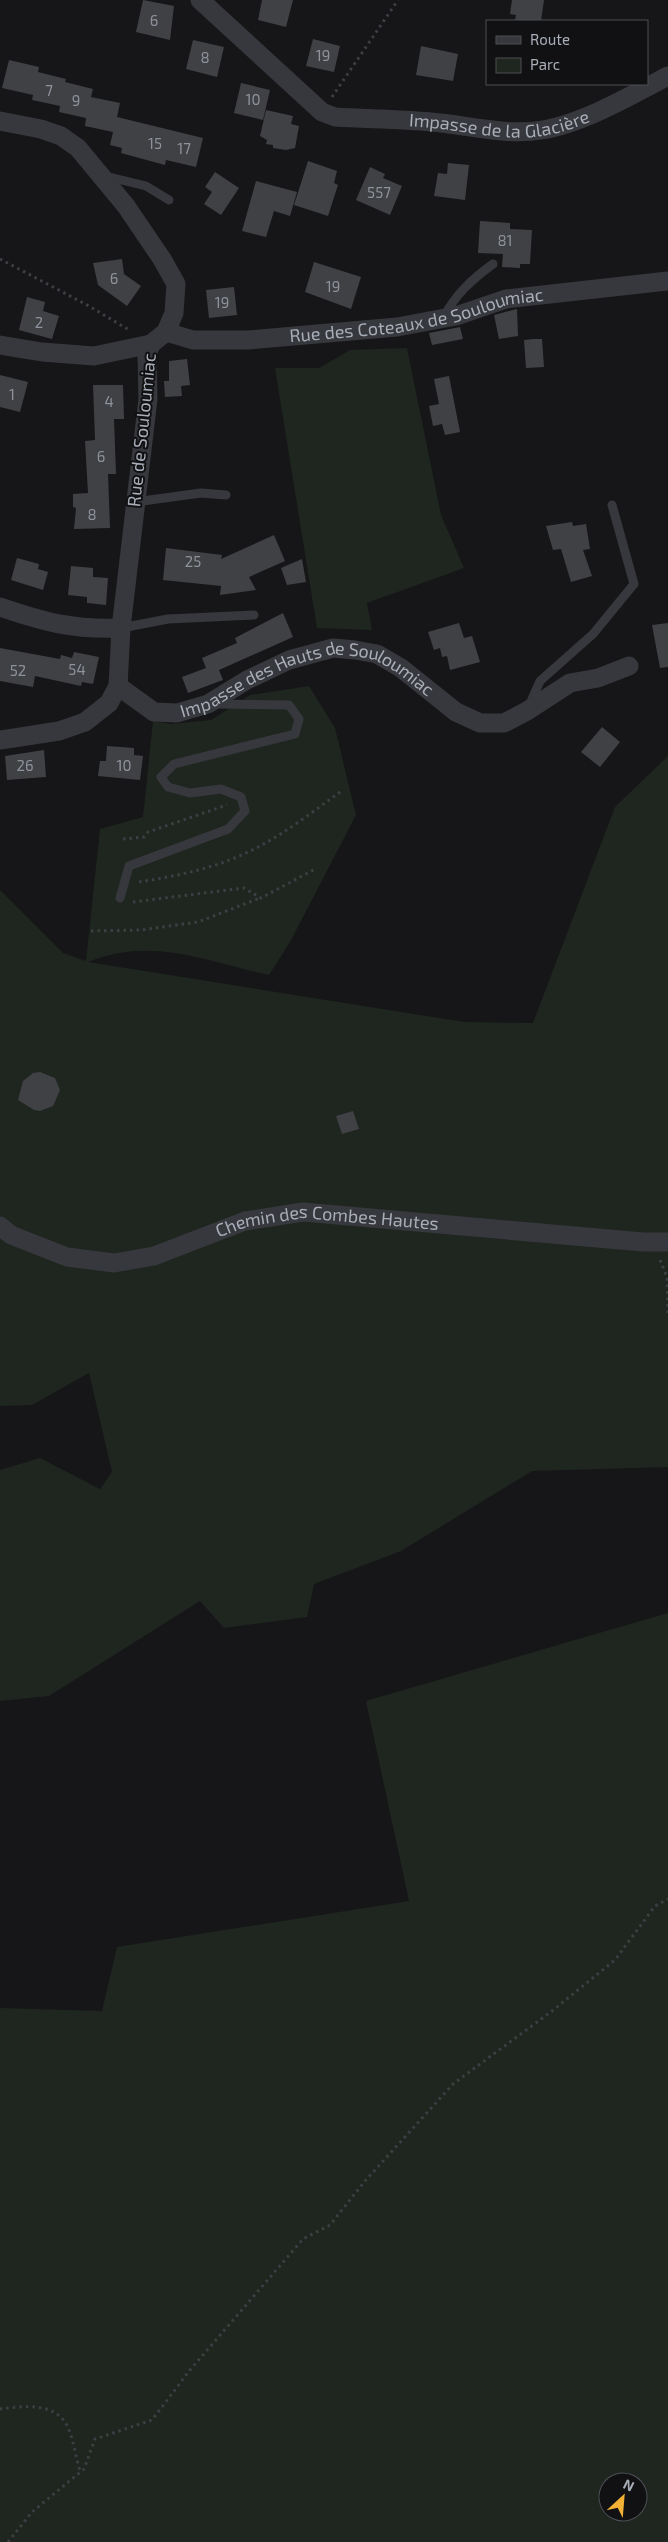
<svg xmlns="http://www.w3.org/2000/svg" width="668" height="2542" viewBox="0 0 668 2542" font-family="'Exo 2',sans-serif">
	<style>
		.green { fill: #1e261f; fill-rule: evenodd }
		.building { fill: #404145 }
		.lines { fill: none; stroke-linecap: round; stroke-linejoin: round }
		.path { stroke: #3d3f44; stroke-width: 3; stroke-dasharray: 2.5 4; stroke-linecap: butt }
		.service { stroke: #37383d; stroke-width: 9 }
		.minor { stroke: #37383d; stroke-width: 19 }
		.labels { text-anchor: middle; stroke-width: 4; stroke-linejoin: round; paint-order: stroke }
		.number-label { font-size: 15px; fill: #8e929b }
		.street-label { font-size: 18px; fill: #a8adb8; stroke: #111113 }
	</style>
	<rect width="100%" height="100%" fill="#161618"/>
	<path class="green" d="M 407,348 L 441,515 L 464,568 L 367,603 L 372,630 L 317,628 L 275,368 L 319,368 L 350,350 Z
		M 309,686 L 335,728 L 356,815 L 290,942 L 269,975 C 205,961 152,936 88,962 L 464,1022 L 533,1023 L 615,807 L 668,756 L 668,1467 L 532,1471 L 401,1551 L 314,1584 L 307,1617 L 224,1628 L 200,1601 L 49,1696 L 0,1701 L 0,1470 L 40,1458 L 100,1489 L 112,1472 L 89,1373 L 32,1405 L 0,1406 L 0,890 L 63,953 L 86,961 L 100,829 L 143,817 L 153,721 L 171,724 L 211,720 L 250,695 Z
		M 668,1613 L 668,2542 L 0,2542 L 0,2008 L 102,2011 L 117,1947 L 409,1901 L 366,1701 ZM 608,2482 L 638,2482 L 638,2512 L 608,2512 Z"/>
	<path class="building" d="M 143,0 L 174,6 L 170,40 L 136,32 Z
		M 262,0 L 293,0 L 286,27 L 258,20 Z
		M 512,0 L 544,0 L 541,21 L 515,21 L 516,15 L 510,14 Z
		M 313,39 L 340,46 L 334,72 L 306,66 Z
		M 193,40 L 224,47 L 217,77 L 186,69 Z
		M 421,46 L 458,54 L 453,81 L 416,75 Z
		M 9,60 L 39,67 L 38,72 L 66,79 L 65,82 L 93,89 L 91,97 L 120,103 L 117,117 L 203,138 L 196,167 L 166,160 L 165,165 L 121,153 L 122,148 L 110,145 L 113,132 L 85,126 L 86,118 L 59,112 L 60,106 L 32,100 L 33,95 L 2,88 Z
		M 241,83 L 270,90 L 263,120 L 234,113 Z
		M 266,110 L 293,116 L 291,124 L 299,126 L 295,148 L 286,150 L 273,148 L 273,145 L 266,144 L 267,140 L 260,136 Z
		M 308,161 L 337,171 L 334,183 L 338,185 L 328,216 L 294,205 Z
		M 448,163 L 469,165 L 465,200 L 434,196 L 438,173 L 447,174 Z
		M 370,167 L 385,174 L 383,178 L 402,186 L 390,215 L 356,200 Z
		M 215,172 L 239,188 L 221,215 L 204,204 L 212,192 L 205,187 Z
		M 256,181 L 297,192 L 290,216 L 274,211 L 266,237 L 242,231 Z
		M 480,221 L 510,223 L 510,229 L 532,230 L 530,264 L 520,264 L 520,268 L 502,267 L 503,254 L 478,253 Z
		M 122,259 L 124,274 L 141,286 L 127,306 L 98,285 L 93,263 Z
		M 314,262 L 361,277 L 351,309 L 305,292 Z
		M 234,287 L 237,315 L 209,318 L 206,290 Z
		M 27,297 L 45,302 L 43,311 L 59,316 L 52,339 L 19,330 Z
		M 517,309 L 518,336 L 499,339 L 494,315 Z
		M 460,327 L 463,339 L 432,345 L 429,333 Z
		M 533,339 L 542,339 L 544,367 L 526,368 L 524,340 Z
		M 187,359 L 190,385 L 181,386 L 182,396 L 165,397 L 164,381 L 169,381 L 169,361 Z
		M 0,375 L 28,382 L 20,412 L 0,407 Z
		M 449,376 L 460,432 L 445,435 L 442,424 L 433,426 L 429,406 L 439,404 L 434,379 Z
		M 93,385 L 123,385 L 124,419 L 114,419 L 116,474 L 108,474 L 110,528 L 74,529 L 76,508 L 73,507 L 73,494 L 88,493 L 85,441 L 95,440 Z
		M 572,522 L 573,526 L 586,524 L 590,549 L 583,550 L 592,576 L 571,582 L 561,549 L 553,550 L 546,526 Z
		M 274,535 L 285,561 L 249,577 L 256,590 L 220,595 L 221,586 L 163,580 L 166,548 L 222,555 L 221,559 Z
		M 17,558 L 39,564 L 38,569 L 48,572 L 43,590 L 11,580 Z
		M 302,559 L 306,582 L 287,585 L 281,568 Z
		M 71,566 L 93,568 L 93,577 L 108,578 L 106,605 L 87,603 L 87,597 L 68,595 Z
		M 283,613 L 293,637 L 219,670 L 223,680 L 188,693 L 182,677 L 206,668 L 202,658 L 237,643 L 235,638 Z
		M 459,623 L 464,638 L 472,636 L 480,662 L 450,670 L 447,656 L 442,657 L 440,648 L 434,650 L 428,632 Z
		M 668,623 L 668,667 L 660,668 L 652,625 Z
		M 0,648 L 60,659 L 61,655 L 72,658 L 74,652 L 99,657 L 93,684 L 82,682 L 81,686 L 35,676 L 33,687 L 0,681 Z
		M 602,727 L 620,742 L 600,767 L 581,752 Z
		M 107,746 L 134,748 L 134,755 L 143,756 L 140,780 L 98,776 L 100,761 L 106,761 Z
		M 44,750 L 46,777 L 7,780 L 5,756 Z
		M 40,1072 L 55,1078 L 60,1090 L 53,1106 L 40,1111 L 34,1110 L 18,1100 L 23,1081 L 33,1073 Z
		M 353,1111 L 359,1129 L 342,1134 L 336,1116 Z"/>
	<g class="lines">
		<path class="path" d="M 332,97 L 398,0
			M 0,259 L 89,306 L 129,330
			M 123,839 L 144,837 L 148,832 L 227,805
			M 139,882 C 176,876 212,869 246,853 C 281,837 312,812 343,790
			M 133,902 L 244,888 L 261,898 L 317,868
			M 91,931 L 141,930 L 198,922 L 260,898
			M 660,1260 L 667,1277 L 668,1313
			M 0,2409 C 24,2406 58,2401 69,2430 C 74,2443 76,2458 80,2471
			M 8,2542 L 32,2512 L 84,2469 L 95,2439 L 152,2420 L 190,2370 L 303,2239 L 330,2225 L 365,2181 L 453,2084 L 552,2011 L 615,1960 L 655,1906 L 668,1899"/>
		<path class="service" d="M 105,176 L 146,186 L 169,200
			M 443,318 C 456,294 471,280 493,264
			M 135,502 L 201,493 L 226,495
			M 121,628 L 168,619 L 254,615
			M 529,706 L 540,681 L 593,634 L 634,584 L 612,505
			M 120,898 L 129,866 L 228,829 L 245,811 L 241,797 L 221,789 L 190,793 L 168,787 L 161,777 L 174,764 L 295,734 L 299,719 L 289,705 L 215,704"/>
		<g class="minor">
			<path id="s1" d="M 200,0 L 322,112 L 335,117 C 367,119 399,119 431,122 C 467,125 506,136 542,130 C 582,124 632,95 668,76"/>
			<path d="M 0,121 L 41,129 L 61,136 L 78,148 L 126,206 L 162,259 L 176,284 L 174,313 L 166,332 L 151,344 L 147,355 L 148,399 L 121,628 L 118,686 L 109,703 L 85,722 L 59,731 L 0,740"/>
			<path id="s2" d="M 166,332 L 193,340 L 248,340 L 397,327 L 456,316 L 506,299 L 668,281"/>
			<path d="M 0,345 L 42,352 L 94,356 L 151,344"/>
			<path d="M 0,607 C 44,622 73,630 121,628"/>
			<path id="s3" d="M 118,686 L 154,712 L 177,713 L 208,704 L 247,680 L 289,660 L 333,648 L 355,650 L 377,654 L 401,668 L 456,712 L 480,723 L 504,723 L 527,711 L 570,683 L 598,678 L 629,666"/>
			<path id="s4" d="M 0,1226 L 11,1235 L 67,1257 L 114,1263 L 154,1256 L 245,1221 L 303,1212 L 643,1242 L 668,1242"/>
		</g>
	</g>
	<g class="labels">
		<g class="number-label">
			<text x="154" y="26">6</text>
			<text x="323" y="61">19</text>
			<text x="205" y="63">8</text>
			<text x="49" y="96">7</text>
			<text x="253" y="105">10</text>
			<text x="76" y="106">9</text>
			<text x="155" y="149">15</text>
			<text x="184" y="154">17</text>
			<text x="379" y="198">557</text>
			<text x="505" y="246">81</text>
			<text x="114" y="284">6</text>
			<text x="333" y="292">19</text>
			<text x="222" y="308">19</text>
			<text x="39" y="328">2</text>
			<text x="12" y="400">1</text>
			<text x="109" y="407">4</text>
			<text x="101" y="462">6</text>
			<text x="92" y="520">8</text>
			<text x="193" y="567">25</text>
			<text x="77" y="675">54</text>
			<text x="18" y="676">52</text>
			<text x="25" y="771">26</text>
			<text x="124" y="771">10</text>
		</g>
		<g class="street-label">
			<text dy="6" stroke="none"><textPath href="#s1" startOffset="345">Impasse de la Glacière</textPath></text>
			<text dy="6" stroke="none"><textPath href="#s2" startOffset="254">Rue des Coteaux de Souloumiac</textPath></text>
			<text transform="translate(142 430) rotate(-84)" y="6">Rue de Souloumiac</text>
			<text dy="6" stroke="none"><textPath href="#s3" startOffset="210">Impasse des Hauts de Souloumiac</textPath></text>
			<text dy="6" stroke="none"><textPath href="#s4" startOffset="342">Chemin des Combes Hautes</textPath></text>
		</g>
	</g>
	<rect x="486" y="20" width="162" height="65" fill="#111113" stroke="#4d4f55"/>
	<rect x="496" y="36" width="25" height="8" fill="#37383d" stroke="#4d4f55"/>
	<text x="530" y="45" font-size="15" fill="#a8adb8">Route</text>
	<rect x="496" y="58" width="25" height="15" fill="#1e261f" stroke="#4d4f55"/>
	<text x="530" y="70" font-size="15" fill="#a8adb8">Parc</text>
	<g transform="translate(623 2497) rotate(26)"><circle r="24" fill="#111113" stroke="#4d4f55"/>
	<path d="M0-4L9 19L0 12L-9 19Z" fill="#f2b134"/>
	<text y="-8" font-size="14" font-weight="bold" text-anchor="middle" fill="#a8adb8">N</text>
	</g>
</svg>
